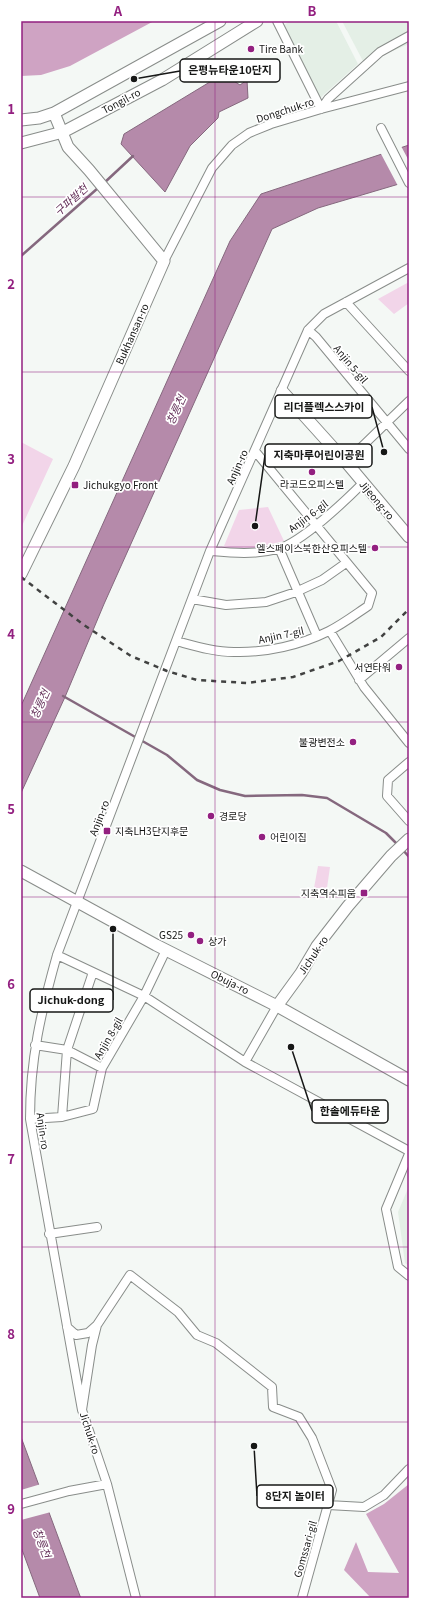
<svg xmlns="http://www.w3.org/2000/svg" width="430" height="1619" viewBox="0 0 430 1619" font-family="Georgia,'Noto Sans KR',serif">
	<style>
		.built { fill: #e4efe6 }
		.green { fill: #f2d5e9 }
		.forest { fill: #cfa3c3 }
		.water { fill: #b58aaa; stroke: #85687e }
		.pier { fill: #f4f8f5 }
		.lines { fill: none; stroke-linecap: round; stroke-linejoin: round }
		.stream { stroke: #85687e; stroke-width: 2.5 }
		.minor-casing { stroke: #898d8a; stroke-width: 10 }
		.major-casing { stroke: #898d8a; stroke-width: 13 }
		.minor { stroke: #fff; stroke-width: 8 }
		.major { stroke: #fff; stroke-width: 11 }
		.rail { stroke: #414241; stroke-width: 2.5; stroke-dasharray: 5 5; stroke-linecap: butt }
		.grid { fill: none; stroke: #932080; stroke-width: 1; stroke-opacity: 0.55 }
		.poi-dot { fill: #932080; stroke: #fff; stroke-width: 1.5 }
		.labels { text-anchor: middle; stroke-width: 3.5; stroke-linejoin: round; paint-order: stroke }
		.poi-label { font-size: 10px; fill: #161716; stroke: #fff; text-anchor: start }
		.street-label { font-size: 10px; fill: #161716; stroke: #fff }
		.water-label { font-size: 11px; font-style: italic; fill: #602b55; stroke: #fff }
		.leader { fill: none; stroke: #161716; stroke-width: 1.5 }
		.callout-dot { fill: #161716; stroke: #fff; stroke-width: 1.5 }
		.callout { fill: #fff; stroke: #161716; stroke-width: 1.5 }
		.callout-label { font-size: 11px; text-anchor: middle; font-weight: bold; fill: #161716 }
		.neatline { fill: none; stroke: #932080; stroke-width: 1.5 }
		.grid-label { font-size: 13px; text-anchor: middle; font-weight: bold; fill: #932080 }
	</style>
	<rect width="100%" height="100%" fill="#f4f8f5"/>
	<path class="built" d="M 290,21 L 336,21 L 358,64 L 320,98 L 284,25 Z
		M 342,21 L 409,21 L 409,44 L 364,63 Z
		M 409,1186 L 409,1266 L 405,1263 L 398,1212 Z"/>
	<path class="green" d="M 409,282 L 409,303 L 394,314 L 378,299 Z
		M 21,442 L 53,459 L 21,528 Z
		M 268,507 L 284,541 C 264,546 245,550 224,546 L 239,510 Z
		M 318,866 L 330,867 L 327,888 L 314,888 Z"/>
	<path class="forest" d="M 21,21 L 154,21 L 70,66 L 41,75 L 21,76 Z
		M 409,1484 L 409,1598 L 371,1598 L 344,1570 L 356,1542 L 368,1572 L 399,1573 L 366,1514 L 384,1504 Z"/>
	<path class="water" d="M 223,74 L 240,85 L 247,80 L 248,98 L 219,112 L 218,118 L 190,146 L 165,192 L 121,144 L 124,134 Z
		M 409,145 L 409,181 L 318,208 L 272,229 L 104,604 L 65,697 L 21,793 L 21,706 L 230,241 L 261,194 Z
		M 21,1437 L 80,1596 L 81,1598 L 40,1598 L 21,1547 Z"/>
	<path class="pier" d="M 401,146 L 409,161 L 409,183 L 398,186 L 380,152 Z
		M 41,1484 L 51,1512 L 21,1520 L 21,1490 Z"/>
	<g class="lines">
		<path class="stream" d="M 104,183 L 133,156
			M 21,256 L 98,188
			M 63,696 L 167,755 L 197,780 L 220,790 L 245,796 L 302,795 L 327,798 L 386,833 L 398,845
			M 403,850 L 409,857"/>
		<g class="minor-casing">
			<path id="minor" d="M 277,21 L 321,109
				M 321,109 L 328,99 L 380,52 L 409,36
				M 381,128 L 409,183
				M 164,261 L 212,168 L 232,145 L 249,133 L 271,124 L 321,109 L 409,86
				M 346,302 L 409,371
				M 308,330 L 316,337 L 409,449
				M 346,462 L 409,401
				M 279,548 L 317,636
				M 210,551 C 233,553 255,555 278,549 C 302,542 345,501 363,483
				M 192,599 L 226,605 L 266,602 L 296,592 L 322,580 L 346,563
				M 330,631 L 364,687 L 409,743
				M 176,641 C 195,646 214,652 234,652 C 266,653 301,645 329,631 C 343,624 356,614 368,606 L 372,593 L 255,451
				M 359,680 L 409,638
				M 409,762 L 388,780 L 387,796 L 409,821
				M 57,955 L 144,996 L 245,1062 L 409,1151
				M 35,1045 L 67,1050 L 102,1068
				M 245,1062 L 277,1006
				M 62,1117 L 67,1050 L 93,972
				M 30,1119 L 62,1117 L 93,1109 L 102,1068 L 144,996 L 166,950
				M 409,1154 L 386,1209 L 398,1267 L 409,1276
				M 49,1234 L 97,1227
				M 67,1327 L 76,1335 L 88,1333 L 97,1325
				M 82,1410 L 30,1119 C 30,1059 41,1012 57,955 L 210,551 L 308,330 L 324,314 L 409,268
				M 21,1504 L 69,1491 L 107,1484
				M 328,1505 L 364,1507 L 384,1495 L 409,1469
				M 136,1598 L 107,1484 L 82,1410 L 92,1345 L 97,1325 L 130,1275 L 178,1312 L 197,1335 L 216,1343 L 272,1387 L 273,1407 L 299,1417 L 312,1438 L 332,1490 L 302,1598"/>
		</g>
		<g class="major-casing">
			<path id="major" d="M 21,120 L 39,118 L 54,113 L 220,21
				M 21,143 L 63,132 L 162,80 L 257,21
				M 282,391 L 346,462 L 409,537
				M 21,574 L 74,466 L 164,261 L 89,170 L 68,147 L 54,113
				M 21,871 L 156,945 L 277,1006 L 409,1080
				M 277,1006 L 301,973 L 317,946 L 348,906 L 391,856 L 409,839"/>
		</g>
		<use href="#minor" class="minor"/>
		<use href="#major" class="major"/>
		<path class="rail" d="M 21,577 L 84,625 L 131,656 L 167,671 L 197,680 L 247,683 L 293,677 L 339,661 L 381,637 L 409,609"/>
	</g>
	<path class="grid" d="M 215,21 L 215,1598M 21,197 L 409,197M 21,372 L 409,372M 21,547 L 409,547M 21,722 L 409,722M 21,897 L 409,897M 21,1072 L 409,1072M 21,1247 L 409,1247M 21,1422 L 409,1422"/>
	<g class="poi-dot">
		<circle cx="251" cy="49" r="4"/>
		<circle cx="312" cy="472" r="4"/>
		<rect x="71" y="481" width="8" height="8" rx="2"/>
		<circle cx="375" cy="548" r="4"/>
		<circle cx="399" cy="667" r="4"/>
		<circle cx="353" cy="742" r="4"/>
		<circle cx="211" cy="816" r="4"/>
		<rect x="103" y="827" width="8" height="8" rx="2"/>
		<circle cx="262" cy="837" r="4"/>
		<rect x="360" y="889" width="8" height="8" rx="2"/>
		<circle cx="191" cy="935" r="4"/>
		<circle cx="200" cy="941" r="4"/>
	</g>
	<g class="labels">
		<g class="poi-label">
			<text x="259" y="53">Tire Bank</text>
			<text x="312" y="488" text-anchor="middle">라코드오피스텔</text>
			<text x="83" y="489">Jichukgyo Front</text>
			<text x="367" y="552" text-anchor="end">엘스페이스북한산오피스텔</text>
			<text x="391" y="671" text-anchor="end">서연타워</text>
			<text x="345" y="746" text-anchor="end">불광변전소</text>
			<text x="219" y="820">경로당</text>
			<text x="115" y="835">지축LH3단지후문</text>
			<text x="270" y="841">어린이집</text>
			<text x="356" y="897" text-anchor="end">지축역수피움</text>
			<text x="183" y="939" text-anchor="end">GS25</text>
			<text x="208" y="945">상가</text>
		</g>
		<g class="street-label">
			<text transform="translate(121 101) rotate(-28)" y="4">Tongil-ro</text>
			<text transform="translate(285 110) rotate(-18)" y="4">Dongchuk-ro</text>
			<text transform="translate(132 334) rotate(-66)" y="4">Bukhansan-ro</text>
			<text transform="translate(351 364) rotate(50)" y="4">Anjin 5-gil</text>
			<text transform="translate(237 467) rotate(-66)" y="4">Anjin-ro</text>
			<text transform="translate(377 500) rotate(50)" y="4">Jijeong-ro</text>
			<text transform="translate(308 516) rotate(-37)" y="4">Anjin 6-gil</text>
			<text transform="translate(281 635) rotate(-12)" y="4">Anjin 7-gil</text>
			<text transform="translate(99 818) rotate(-69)" y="4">Anjin-ro</text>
			<text transform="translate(313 955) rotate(-56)" y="4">Jichuk-ro</text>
			<text transform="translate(230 982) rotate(26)" y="4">Obuja-ro</text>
			<text transform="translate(108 1038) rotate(-60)" y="4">Anjin 8-gil</text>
			<text transform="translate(43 1131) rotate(82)" y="4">Anjin-ro</text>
			<text transform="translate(90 1433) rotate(72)" y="4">Jichuk-ro</text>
			<text transform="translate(305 1549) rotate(-74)" y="4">Gomssari-gil</text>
		</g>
		<g class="water-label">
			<text transform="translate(71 200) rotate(-42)" y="4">구파발천</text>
			<text transform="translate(176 410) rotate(-65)" y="4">창릉천</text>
			<text transform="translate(40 704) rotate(-66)" y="4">창릉천</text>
			<text transform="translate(42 1543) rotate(69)" y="4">창릉천</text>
		</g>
	</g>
	<path class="leader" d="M134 79L180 71M384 452L372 407M255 526L265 455M113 929L113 1000M291 1047L312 1111M254 1446L257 1496"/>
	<g class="callout-dot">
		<circle cx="134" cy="79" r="4"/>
		<circle cx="384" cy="452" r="4"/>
		<circle cx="255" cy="526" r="4"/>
		<circle cx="113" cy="929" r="4"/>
		<circle cx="291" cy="1047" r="4"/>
		<circle cx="254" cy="1446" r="4"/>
	</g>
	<g class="callout">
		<rect x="180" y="59" width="100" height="23" rx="4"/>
		<rect x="275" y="395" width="97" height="23" rx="4"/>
		<rect x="265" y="444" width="107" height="23" rx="4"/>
		<rect x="30" y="989" width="83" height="23" rx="4"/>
		<rect x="312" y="1100" width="76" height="23" rx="4"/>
		<rect x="257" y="1485" width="76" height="23" rx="4"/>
	</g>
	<g class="callout-label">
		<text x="230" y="74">은평뉴타운10단지</text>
		<text x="324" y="411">리더플렉스스카이</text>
		<text x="319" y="459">지축마루어린이공원</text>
		<text x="71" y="1004">Jichuk-dong</text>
		<text x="350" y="1115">한솔에듀타운</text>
		<text x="295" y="1500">8단지 놀이터</text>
	</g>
	<rect width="430" height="1619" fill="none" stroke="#ffffff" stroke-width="44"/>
	<rect x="22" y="22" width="386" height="1575" class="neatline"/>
	<g class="grid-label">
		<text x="118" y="16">A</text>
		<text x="312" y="16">B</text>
		<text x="11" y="114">1</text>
		<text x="11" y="289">2</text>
		<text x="11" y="464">3</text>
		<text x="11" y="639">4</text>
		<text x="11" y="814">5</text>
		<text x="11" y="989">6</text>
		<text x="11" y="1164">7</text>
		<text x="11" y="1339">8</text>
		<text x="11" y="1514">9</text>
	</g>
</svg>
